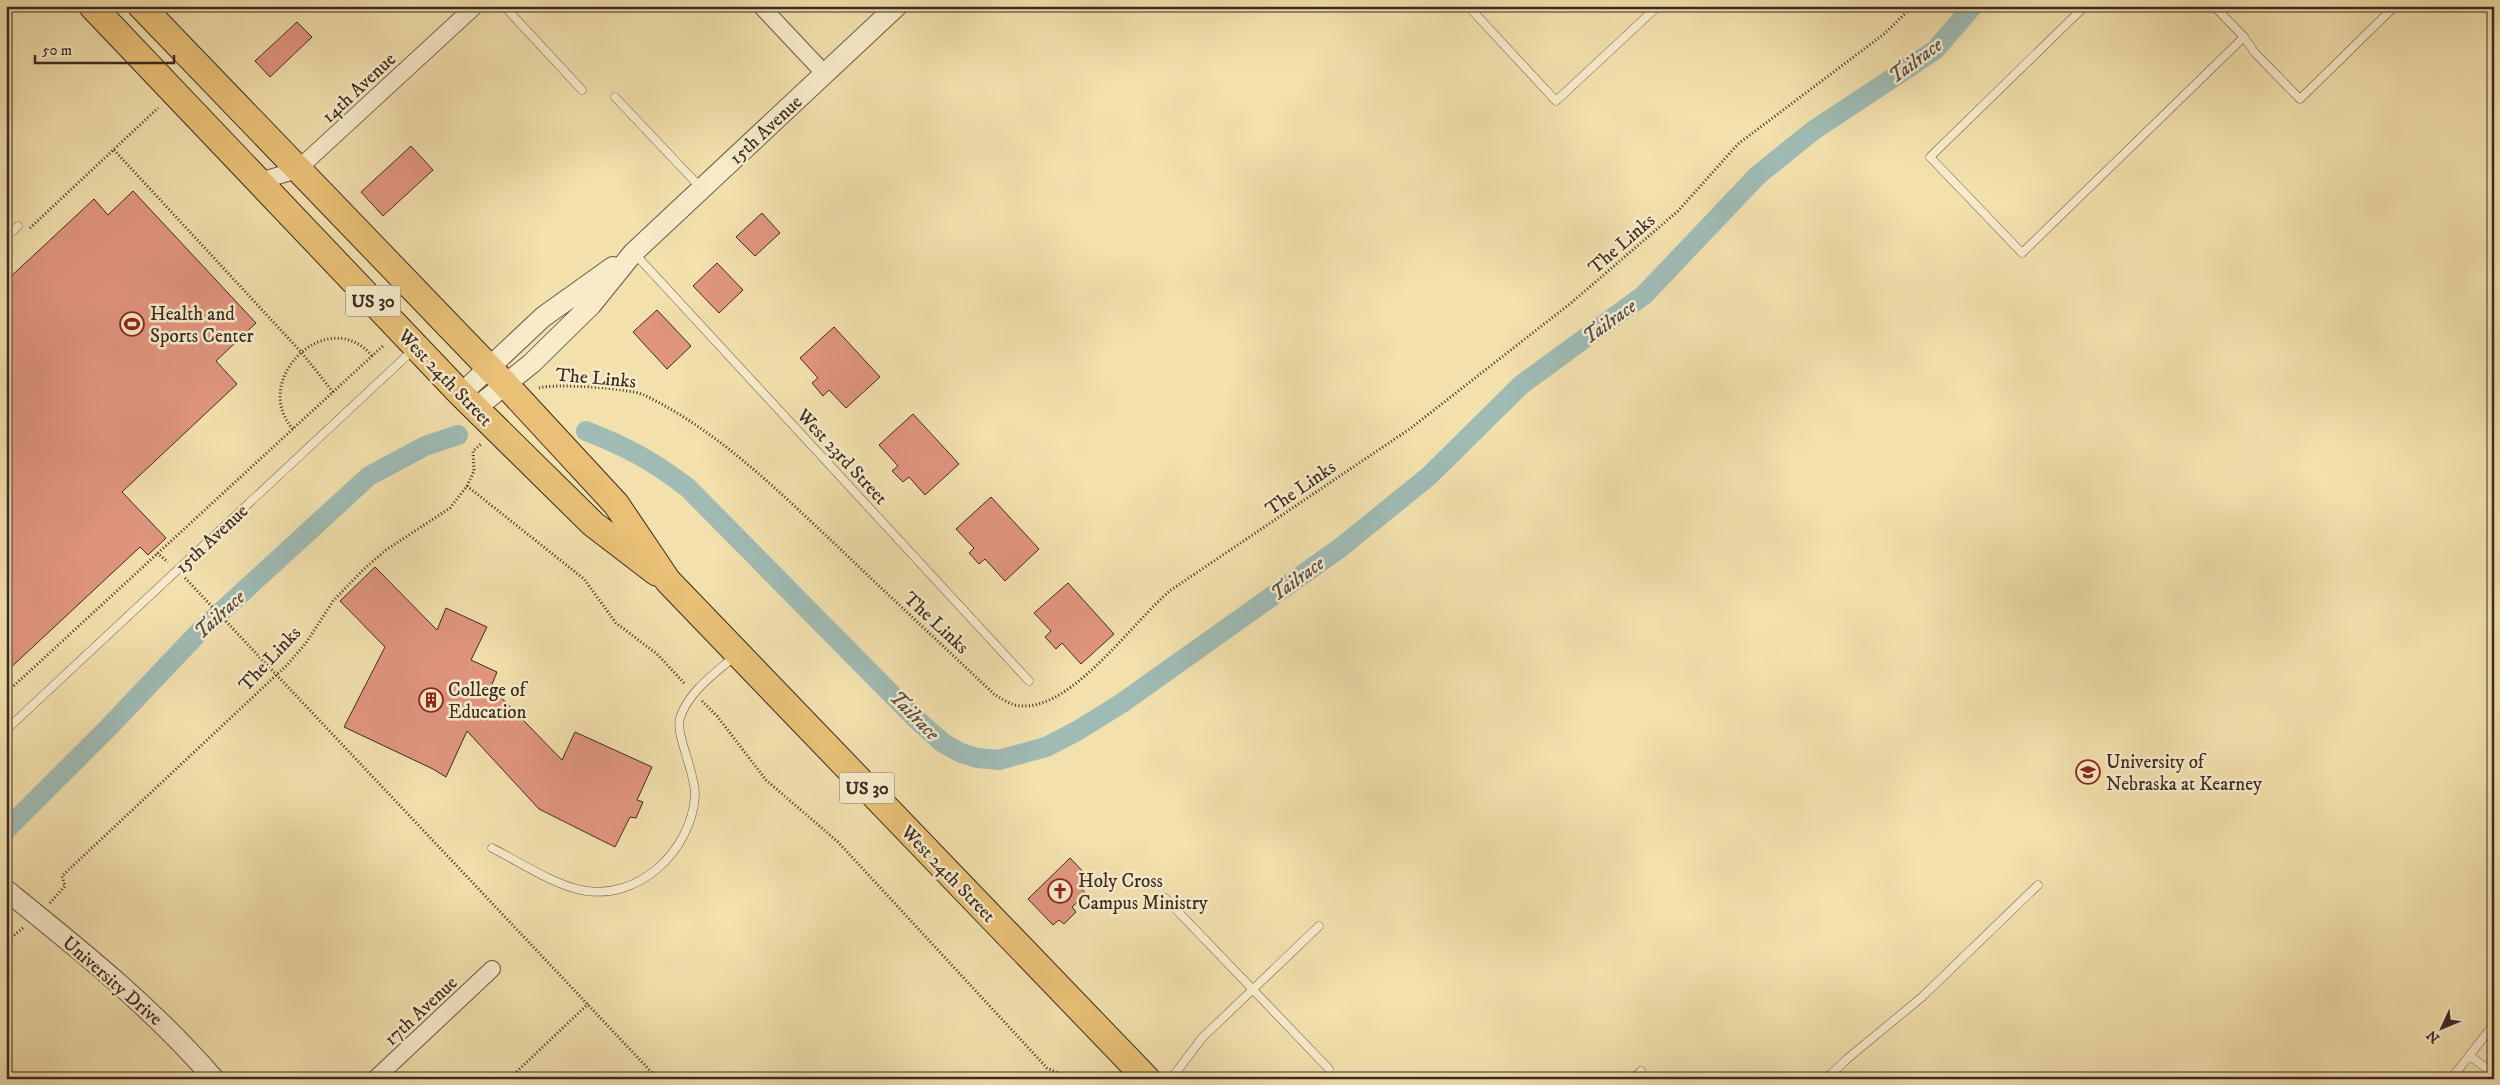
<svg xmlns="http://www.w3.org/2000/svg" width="2500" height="1085" viewBox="0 0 2500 1085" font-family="'IM FELL DW Pica',serif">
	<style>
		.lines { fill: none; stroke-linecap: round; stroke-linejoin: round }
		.canal { stroke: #9fbbb4; stroke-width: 20 }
		.building { fill: #e1957f; stroke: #3b2a23 }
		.service-casing { stroke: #695846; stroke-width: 9 }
		.minor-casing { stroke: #695846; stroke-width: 18 }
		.tertiary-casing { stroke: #695846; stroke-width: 22 }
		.primary-casing { stroke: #3b2a23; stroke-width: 28 }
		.path { stroke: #3b2a23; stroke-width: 3; stroke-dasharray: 1 2.5; stroke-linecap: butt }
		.service { stroke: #f7ebca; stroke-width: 8 }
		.minor { stroke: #f7ebca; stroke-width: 16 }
		.tertiary { stroke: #f7ebca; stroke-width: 20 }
		.primary { stroke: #e9c076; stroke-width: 26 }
		.labels { text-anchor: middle; stroke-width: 5; stroke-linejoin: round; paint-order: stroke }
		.shield { fill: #f7ebca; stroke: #736455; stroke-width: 1 }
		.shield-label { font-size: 18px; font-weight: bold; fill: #3b2a23 }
		.street-label { font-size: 19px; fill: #3b2a23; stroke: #f7ebca }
		.poi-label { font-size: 19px; fill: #3b2a23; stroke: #f7ebca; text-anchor: start }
		.water-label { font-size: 20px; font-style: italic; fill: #544e47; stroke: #f7ebca }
	</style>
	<rect width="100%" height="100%" fill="#f2e0ad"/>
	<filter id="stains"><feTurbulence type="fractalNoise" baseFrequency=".004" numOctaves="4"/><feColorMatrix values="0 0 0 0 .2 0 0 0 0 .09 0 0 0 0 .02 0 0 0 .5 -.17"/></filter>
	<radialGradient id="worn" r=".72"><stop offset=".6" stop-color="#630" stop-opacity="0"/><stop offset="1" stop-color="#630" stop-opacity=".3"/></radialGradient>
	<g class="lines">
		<path class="canal" d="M 586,431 C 627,447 653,461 688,488 L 916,719 L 943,743 L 961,753 L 977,758 L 999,760 L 1046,747 L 1077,731 L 1122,703 L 1340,548 L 1429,476 L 1521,385 L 1644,295 L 1758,175 L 1814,130 L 1935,50 L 1973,6
			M 6,830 L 109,727 L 200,631 L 369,476 L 425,446 L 458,435"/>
	</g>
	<path class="building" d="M 297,22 L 312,37 L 270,77 L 255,61 Z
		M 411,146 L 433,170 L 383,216 L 361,192 Z
		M 133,191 L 256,323 L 216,361 L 237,384 L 122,492 L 166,538 L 148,555 L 140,547 L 6,672 L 6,281 L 94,199 L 108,215 Z
		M 762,213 L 780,233 L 755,256 L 736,237 Z
		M 717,263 L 743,290 L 719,313 L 693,286 Z
		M 657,310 L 691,346 L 667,369 L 633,332 Z
		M 834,327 L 880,377 L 846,408 L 829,390 L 823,396 L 812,383 L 818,378 L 800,358 Z
		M 913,414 L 959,464 L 925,495 L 909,477 L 903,482 L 892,471 L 898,466 L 879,445 Z
		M 991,497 L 1039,549 L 1005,581 L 985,559 L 979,564 L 969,553 L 974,548 L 956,529 Z
		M 375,567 L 437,630 L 446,608 L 487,627 L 471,660 L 497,672 L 491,687 L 562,760 L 575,732 L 652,767 L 637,800 L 643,802 L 636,818 L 630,817 L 615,847 L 539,809 L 467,731 L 446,777 L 433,769 L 344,727 L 385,647 L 340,601 Z
		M 1068,583 L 1114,634 L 1081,664 L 1062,643 L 1056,649 L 1045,637 L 1051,631 L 1034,613 Z
		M 1070,858 L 1090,879 L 1081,888 L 1086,894 L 1072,907 L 1076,912 L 1064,924 L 1059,920 L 1053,925 L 1028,899 Z"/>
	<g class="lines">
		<g class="service-casing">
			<path id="service" d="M 504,6 L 582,90
				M 1468,6 L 1556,101 L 1658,6
				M 2085,6 L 1930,157 L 2022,253 L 2244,37 L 2214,6
				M 2244,37 L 2255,53 L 2300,99 L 2395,6
				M 615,97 L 701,188
				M 6,237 L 18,226
				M 635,254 L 1029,681
				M 6,730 L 413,350
				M 492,848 C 520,862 550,883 581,890 C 638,902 691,851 695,796 C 696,773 675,735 680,718 C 689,691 714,674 735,656
				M 1165,898 L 1329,1069
				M 2470,1056 L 2494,1074
				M 1171,1079 L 1202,1038 L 1319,926
				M 1633,1079 L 1641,1071
				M 1826,1079 L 1847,1059 L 1922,997 L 2038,885
				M 2451,1079 L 2494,1024"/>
		</g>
		<g class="minor-casing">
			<path id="minor" d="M 761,6 L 824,73
				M 260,181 L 297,170 L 475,6
				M 375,1079 L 492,969"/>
		</g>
		<g class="tertiary-casing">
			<path id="tertiary" d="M 461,394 L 543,317 L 613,267
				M 476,408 L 532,363 L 591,305 L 633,253 L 897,6
				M 6,890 C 79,949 152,1007 214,1079"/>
		</g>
		<g class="primary-casing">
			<path id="primary" d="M 92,6 L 461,394 L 593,524 L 657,573
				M 141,6 L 505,384 L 616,504 L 668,581 L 1147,1079"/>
		</g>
		<path class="path" d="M 114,150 L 302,353 L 333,392
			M 30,228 L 158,108
			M 539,388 C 555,383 629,388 644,395 C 717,430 776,489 834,543 C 887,594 941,644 994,694 C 1002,699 1012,706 1022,706 C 1073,709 1134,620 1171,590 L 1411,428 L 1571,303 L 1678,211 L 1738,144 L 1884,34 L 1913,6
			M 293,429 C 249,380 328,303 372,356
			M 467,486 L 584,579 L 616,623 L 657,654 L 685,684
			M 157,553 L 168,562
			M 185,578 L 658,1079
			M 6,693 L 384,345
			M 702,701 L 717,716 L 766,780 L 838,842 L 1047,1068 L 1071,1079
			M 50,903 L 65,886 L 62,876 L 287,665 L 306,643 L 333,601 L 364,569 L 386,550 L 450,508 L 467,486 L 474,471 L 473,451 L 481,444
			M 6,942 L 23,928
			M 509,1079 L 588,1004"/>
		<use href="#service" class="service"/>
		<use href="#minor" class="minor"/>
		<use href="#tertiary" class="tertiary"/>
		<use href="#primary" class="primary"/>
	</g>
	<defs>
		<g id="stadium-ring" transform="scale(1.25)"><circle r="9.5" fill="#f7ebca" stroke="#8f2418" stroke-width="1.5"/><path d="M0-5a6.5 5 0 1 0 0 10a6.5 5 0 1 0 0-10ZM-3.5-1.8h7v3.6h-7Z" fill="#8f2418"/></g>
		<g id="building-ring" transform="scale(1.25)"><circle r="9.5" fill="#f7ebca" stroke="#8f2418" stroke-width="1.5"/><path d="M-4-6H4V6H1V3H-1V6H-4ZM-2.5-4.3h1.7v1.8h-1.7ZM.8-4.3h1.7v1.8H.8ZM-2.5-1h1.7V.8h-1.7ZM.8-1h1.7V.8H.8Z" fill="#8f2418"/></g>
		<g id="university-ring" transform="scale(1.25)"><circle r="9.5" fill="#f7ebca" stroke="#8f2418" stroke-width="1.5"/><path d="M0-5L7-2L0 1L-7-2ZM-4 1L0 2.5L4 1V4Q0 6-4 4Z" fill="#8f2418"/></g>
		<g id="church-ring" transform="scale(1.25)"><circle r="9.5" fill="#f7ebca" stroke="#8f2418" stroke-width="1.5"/><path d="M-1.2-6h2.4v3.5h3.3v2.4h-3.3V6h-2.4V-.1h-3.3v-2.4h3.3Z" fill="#8f2418"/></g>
	</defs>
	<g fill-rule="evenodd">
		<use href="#stadium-ring" x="132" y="324"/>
		<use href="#building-ring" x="431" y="700"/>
		<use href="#university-ring" x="2088" y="772"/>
		<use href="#church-ring" x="1060" y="891"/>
	</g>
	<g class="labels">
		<g class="shield">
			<rect x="345.5" y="285.5" width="55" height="31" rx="4"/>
			<rect x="839.5" y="772.5" width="55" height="31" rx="4"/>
		</g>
		<g class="shield-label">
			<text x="373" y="307">US 30</text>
			<text x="867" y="794">US 30</text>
		</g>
		<g class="street-label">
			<text transform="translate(358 87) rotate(-43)" y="7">14th Avenue</text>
			<text transform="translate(765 129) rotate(-43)" y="7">15th Avenue</text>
			<text transform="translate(1621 243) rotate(-41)" y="7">The Links</text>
			<text transform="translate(446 377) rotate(46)" y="7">West 24th Street</text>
			<text transform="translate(596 377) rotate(5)" y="7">The Links</text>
			<text transform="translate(843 456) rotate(47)" y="7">West 23rd Street</text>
			<text transform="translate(1300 487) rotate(-35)" y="7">The Links</text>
			<text transform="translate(211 538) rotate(-43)" y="7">15th Avenue</text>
			<text transform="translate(937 622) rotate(43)" y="7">The Links</text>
			<text transform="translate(269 658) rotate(-47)" y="7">The Links</text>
			<text transform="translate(949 873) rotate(46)" y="7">West 24th Street</text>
			<text transform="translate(113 980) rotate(41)" y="7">University Drive</text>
			<text transform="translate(420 1010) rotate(-43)" y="7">17th Avenue</text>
		</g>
		<g class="poi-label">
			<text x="150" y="320">Health and<tspan x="150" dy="22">Sports Center</tspan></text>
			<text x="448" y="696">College of<tspan x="448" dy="22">Education</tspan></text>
			<text x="2106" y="768">University of<tspan x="2106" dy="22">Nebraska at Kearney</tspan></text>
			<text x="1078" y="887">Holy Cross<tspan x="1078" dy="22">Campus Ministry</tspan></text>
		</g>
		<g class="water-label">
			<text transform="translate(1915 60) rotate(-37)" y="7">Tailrace</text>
			<text transform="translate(1609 321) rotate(-36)" y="7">Tailrace</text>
			<text transform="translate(1297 578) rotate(-36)" y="7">Tailrace</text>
			<text transform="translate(219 614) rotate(-43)" y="7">Tailrace</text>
			<text transform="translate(915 715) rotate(45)" y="7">Tailrace</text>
		</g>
	</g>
	<rect width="2500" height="1085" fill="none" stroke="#f2e0ad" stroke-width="25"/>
	<rect x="8" y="8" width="2485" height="1070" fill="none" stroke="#3b2a23" stroke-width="2.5"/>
	<rect x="12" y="12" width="2475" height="1060" fill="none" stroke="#3b2a23"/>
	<g transform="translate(2442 1028) rotate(226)" stroke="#f7ebca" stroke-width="4" paint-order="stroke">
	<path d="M0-4L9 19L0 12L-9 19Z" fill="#3b2a23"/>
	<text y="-8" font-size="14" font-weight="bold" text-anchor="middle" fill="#3b2a23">N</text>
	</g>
	<path d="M35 55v8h139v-8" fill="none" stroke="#3b2a23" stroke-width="2.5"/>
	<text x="42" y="55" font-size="15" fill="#3b2a23" stroke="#f7ebca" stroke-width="4" paint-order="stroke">50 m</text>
	<rect width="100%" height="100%" filter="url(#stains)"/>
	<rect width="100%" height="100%" fill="url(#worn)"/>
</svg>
